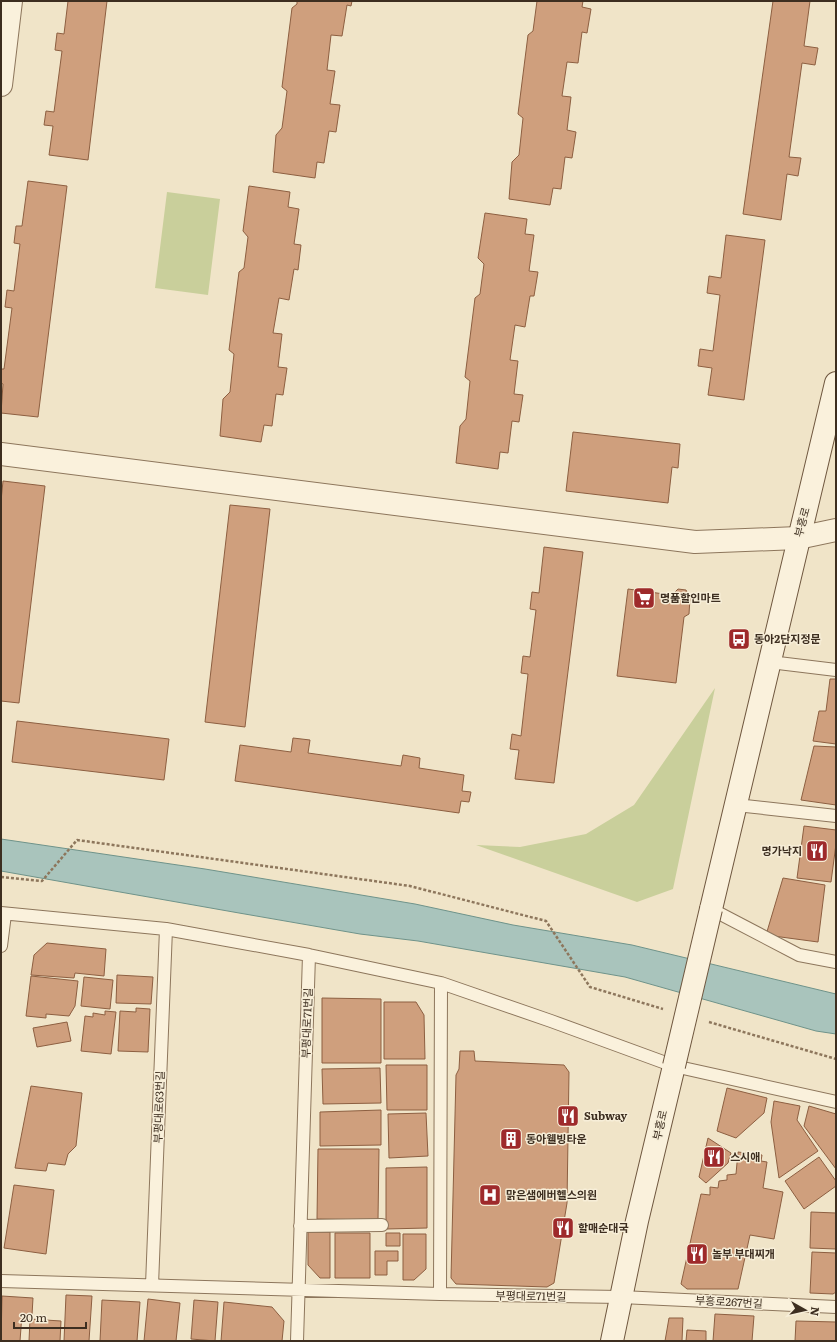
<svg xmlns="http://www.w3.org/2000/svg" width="837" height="1342" viewBox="0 0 837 1342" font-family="Literata,'Noto Sans KR',serif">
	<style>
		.green { fill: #c9cf9b }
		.water { fill: #a9c4bc; stroke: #6f938a }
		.building { fill: #cf9f7d; stroke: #8d5f41 }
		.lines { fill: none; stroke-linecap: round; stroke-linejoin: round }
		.lane-casing { stroke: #8d765c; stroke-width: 14 }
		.street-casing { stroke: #8d765c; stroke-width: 24 }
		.secondary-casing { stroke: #6f573f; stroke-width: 24 }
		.path { stroke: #8d765c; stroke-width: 2.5; stroke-dasharray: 3 2; stroke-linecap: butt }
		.lane { stroke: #faf1dc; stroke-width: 12 }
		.street { stroke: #faf1dc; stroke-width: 22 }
		.secondary { stroke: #faf1dc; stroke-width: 22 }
		.secondary-bridge-casing { stroke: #6f573f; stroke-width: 24; stroke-linecap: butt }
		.secondary-bridge { stroke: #faf1dc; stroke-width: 22 }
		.labels { text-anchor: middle; stroke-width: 3; stroke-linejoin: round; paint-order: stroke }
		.street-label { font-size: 11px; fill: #3d2e20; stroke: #f7eed8 }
		.poi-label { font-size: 11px; font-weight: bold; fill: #3d2e20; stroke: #f7eed8; text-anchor: start }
	</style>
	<rect width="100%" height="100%" fill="#f0e4c8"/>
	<path class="green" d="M 167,192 L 220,199 L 208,295 L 155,288 Z
		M 715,688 L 673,889 L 637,902 L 476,845 L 520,847 L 586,834 L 634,805 Z"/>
	<path class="water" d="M 1,839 L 205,869 L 415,904 L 513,925 L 632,945 L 836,994 L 836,1034 L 816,1031 L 625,977 L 418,941 L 360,934 L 239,913 L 1,871 Z"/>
	<path class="building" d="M 68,1 L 107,1 L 88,160 L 49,155 L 53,126 L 44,125 L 46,111 L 54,112 L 62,51 L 55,50 L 57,33 L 64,34 Z
		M 297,1 L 352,1 L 351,6 L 347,5 L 342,36 L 331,35 L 327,70 L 335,71 L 330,104 L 340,105 L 336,132 L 329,131 L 324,163 L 317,162 L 315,178 L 273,172 L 276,135 L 282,128 L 287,91 L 282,87 L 292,8 L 297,4 Z
		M 537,1 L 583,1 L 582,7 L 591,9 L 587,33 L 582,32 L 578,63 L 567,62 L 562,96 L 571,97 L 567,130 L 576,132 L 572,158 L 565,157 L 561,189 L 553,188 L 550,205 L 509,199 L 512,162 L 519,155 L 523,118 L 518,114 L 528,35 L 533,31 Z
		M 773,1 L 810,1 L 804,46 L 818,48 L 815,65 L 802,63 L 789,157 L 801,158 L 798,176 L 787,174 L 781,220 L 743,214 Z
		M 28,181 L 67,186 L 38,417 L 1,413 L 3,384 L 1,383 L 1,369 L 4,369 L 12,308 L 5,307 L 7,290 L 14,291 L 20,244 L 14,243 L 16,226 L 22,226 Z
		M 249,186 L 290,192 L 288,207 L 299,209 L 294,244 L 301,245 L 298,270 L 294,269 L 289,300 L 279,298 L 273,333 L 282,334 L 278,367 L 287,368 L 283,395 L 276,394 L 272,426 L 264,425 L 261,442 L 220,436 L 223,399 L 230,392 L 234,354 L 229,350 L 239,272 L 244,268 L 248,237 L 243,231 Z
		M 485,213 L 527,219 L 525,234 L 534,235 L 529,271 L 538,272 L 534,296 L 530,296 L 525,327 L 515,325 L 510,360 L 518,361 L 514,394 L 523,395 L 519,422 L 512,421 L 508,453 L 500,452 L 498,469 L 456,463 L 460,426 L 466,419 L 470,381 L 465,377 L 475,298 L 480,294 L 484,264 L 478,258 Z
		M 726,235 L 765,240 L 744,400 L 708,395 L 712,368 L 698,366 L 700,349 L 713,351 L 720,295 L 707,293 L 709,276 L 721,278 Z
		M 573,432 L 680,444 L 678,468 L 672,467 L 668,503 L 566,491 Z
		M 3,481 L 45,486 L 19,703 L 1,701 L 1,501 Z
		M 230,505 L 270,509 L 245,727 L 205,722 Z
		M 544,547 L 583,552 L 554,783 L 515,779 L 519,750 L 510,749 L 512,734 L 521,736 L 528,674 L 521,673 L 523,656 L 530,657 L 536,610 L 530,609 L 532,592 L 539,593 Z
		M 628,589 L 664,594 L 663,602 L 673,603 L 674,593 L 678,589 L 686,590 L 690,598 L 689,614 L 684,617 L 676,683 L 617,676 Z
		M 830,679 L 836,679 L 836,744 L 813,741 L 819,711 L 826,711 Z
		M 17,721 L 169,739 L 164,780 L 12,762 Z
		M 293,738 L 310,740 L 308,753 L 401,766 L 403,755 L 420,758 L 419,768 L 464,775 L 462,791 L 471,792 L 469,802 L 461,801 L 459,813 L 235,781 L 240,745 L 291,752 Z
		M 814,746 L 836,747 L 836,805 L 801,800 Z
		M 804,826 L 836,830 L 836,844 L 831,882 L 797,878 Z
		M 783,878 L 825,885 L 818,942 L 766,935 Z
		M 47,943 L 106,949 L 104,976 L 75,973 L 74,978 L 31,975 L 34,955 Z
		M 117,975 L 153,977 L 151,1004 L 116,1003 Z
		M 31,976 L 78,981 L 75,1006 L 69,1016 L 46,1014 L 46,1018 L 26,1016 Z
		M 84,977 L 113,980 L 110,1009 L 81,1006 Z
		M 322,998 L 381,999 L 381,1063 L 322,1063 Z
		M 384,1002 L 416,1002 L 424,1015 L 425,1059 L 384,1059 Z
		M 136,1008 L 150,1009 L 148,1052 L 118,1051 L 120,1011 L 136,1012 Z
		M 105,1011 L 116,1012 L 111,1054 L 81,1051 L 85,1016 L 93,1017 L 93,1013 L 105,1015 Z
		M 67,1022 L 71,1041 L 37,1047 L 33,1028 Z
		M 460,1051 L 474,1051 L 475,1061 L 564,1065 L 569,1072 L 567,1203 L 554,1283 L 547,1287 L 456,1284 L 451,1278 L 456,1075 L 459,1069 Z
		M 386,1065 L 427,1065 L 427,1110 L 387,1110 Z
		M 380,1068 L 381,1103 L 323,1104 L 322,1069 Z
		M 31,1086 L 82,1093 L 76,1146 L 68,1154 L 65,1165 L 48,1163 L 46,1171 L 15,1168 Z
		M 727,1088 L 767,1098 L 764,1113 L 736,1138 L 717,1131 Z
		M 774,1101 L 800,1106 L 797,1120 L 818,1151 L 779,1178 L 771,1122 Z
		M 809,1106 L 836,1114 L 836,1169 L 804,1126 Z
		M 381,1110 L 381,1145 L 320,1146 L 320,1112 Z
		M 426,1113 L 428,1156 L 389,1158 L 388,1114 Z
		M 708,1138 L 731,1153 L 728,1163 L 706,1183 L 699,1177 Z
		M 318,1149 L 379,1149 L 378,1220 L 317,1219 Z
		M 738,1152 L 762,1155 L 761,1161 L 767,1162 L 763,1188 L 783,1192 L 774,1239 L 750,1235 L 738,1289 L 687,1289 L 681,1284 L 701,1194 L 710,1195 L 710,1187 L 718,1188 L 719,1181 L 727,1180 L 727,1175 L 736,1174 Z
		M 819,1157 L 836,1181 L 836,1186 L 804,1209 L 785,1181 Z
		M 427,1167 L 427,1228 L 386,1229 L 386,1168 Z
		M 14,1185 L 54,1190 L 46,1254 L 4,1248 Z
		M 811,1212 L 836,1213 L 836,1249 L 810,1248 Z
		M 308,1232 L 330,1232 L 330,1278 L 320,1278 L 308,1265 Z
		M 335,1233 L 370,1233 L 370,1278 L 335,1278 Z
		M 386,1233 L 400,1233 L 400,1246 L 386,1246 Z
		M 403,1234 L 426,1234 L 426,1269 L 414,1280 L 403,1280 Z
		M 375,1251 L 398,1251 L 398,1261 L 387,1261 L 387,1275 L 375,1275 Z
		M 812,1252 L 836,1253 L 836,1292 L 833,1294 L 810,1293 Z
		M 66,1295 L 92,1296 L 89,1341 L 64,1341 Z
		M 2,1296 L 33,1298 L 32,1315 L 22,1314 L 20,1341 L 1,1341 Z
		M 148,1299 L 180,1303 L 176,1341 L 144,1341 Z
		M 102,1300 L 140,1302 L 137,1341 L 100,1341 Z
		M 194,1300 L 218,1302 L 215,1341 L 191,1339 Z
		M 224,1302 L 272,1307 L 284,1321 L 282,1341 L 221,1341 Z
		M 715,1314 L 754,1316 L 752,1341 L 713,1341 Z
		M 669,1318 L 683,1318 L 682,1341 L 665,1341 Z
		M 30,1319 L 61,1321 L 60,1341 L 29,1341 Z
		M 796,1321 L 836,1322 L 836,1341 L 795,1341 Z
		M 687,1330 L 706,1331 L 706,1341 L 686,1341 Z"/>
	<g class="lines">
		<g class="lane-casing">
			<path id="lane" d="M 770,662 L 836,670
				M 736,805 L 836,816
				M 711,909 L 799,955 L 836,962
				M 1,913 L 166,929 L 309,955 L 441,983 L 551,1021 L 674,1066 L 836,1102
				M 1,946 L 5,914
				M 300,1226 L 382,1225
				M 1,1281 L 440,1294 L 621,1297 L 836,1307
				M 152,1285 L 166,929
				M 440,1294 L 441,983
				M 297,1341 L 309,955"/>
		</g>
		<g class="street-casing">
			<path id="street" d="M 1,85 L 11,1
				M 1,454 L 695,542 L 798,538 L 836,530"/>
		</g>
		<g class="secondary-casing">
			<path id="secondary" d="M 711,909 L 836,383
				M 612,1341 L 637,1221 L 674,1066"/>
		</g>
		<path class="path" d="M 1,877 L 42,881 L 77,840 L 410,886 L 546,921 L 590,987 L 663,1009
			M 709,1022 L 836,1059"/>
		<use href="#lane" class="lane"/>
		<use href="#street" class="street"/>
		<use href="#secondary" class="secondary"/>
		<g class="secondary-bridge-casing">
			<path id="secondary-bridge" d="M 674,1066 L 711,909"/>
		</g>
		<use href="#secondary-bridge" class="secondary-bridge"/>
	</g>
	<defs>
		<g id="supermarket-square" transform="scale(1.15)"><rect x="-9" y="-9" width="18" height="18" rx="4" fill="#9e2a2b" stroke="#f7eed8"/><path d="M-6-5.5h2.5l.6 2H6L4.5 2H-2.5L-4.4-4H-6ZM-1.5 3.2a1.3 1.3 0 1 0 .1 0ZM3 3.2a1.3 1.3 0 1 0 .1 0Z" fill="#fff"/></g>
		<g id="bus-square" transform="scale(1.15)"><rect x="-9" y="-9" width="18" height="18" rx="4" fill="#9e2a2b" stroke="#f7eed8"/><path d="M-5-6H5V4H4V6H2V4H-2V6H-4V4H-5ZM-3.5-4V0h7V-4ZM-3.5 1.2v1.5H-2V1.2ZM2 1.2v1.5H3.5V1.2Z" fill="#fff"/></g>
		<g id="restaurant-square" transform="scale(1.15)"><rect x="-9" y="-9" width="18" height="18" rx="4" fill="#9e2a2b" stroke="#f7eed8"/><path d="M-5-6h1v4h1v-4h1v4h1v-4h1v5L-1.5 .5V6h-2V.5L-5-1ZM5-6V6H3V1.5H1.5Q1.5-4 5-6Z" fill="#fff"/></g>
		<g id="building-square" transform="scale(1.15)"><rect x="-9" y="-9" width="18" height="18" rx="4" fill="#9e2a2b" stroke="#f7eed8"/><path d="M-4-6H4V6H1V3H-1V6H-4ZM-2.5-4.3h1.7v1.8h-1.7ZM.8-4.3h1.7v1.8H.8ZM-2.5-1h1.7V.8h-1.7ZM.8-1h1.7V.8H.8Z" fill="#fff"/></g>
		<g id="hospital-square" transform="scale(1.15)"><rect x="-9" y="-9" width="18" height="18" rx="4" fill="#9e2a2b" stroke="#f7eed8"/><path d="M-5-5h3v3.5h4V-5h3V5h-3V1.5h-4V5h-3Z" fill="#fff"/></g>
	</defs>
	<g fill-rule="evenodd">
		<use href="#supermarket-square" x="644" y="598"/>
		<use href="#bus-square" x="739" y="639"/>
		<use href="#restaurant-square" x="817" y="851"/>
		<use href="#restaurant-square" x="568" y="1116"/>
		<use href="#building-square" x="511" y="1139"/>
		<use href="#restaurant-square" x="714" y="1157"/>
		<use href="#hospital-square" x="490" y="1195"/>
		<use href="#restaurant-square" x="563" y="1228"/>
		<use href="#restaurant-square" x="697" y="1254"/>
	</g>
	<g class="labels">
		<g class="street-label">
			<text transform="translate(802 522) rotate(-75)" y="4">부흥로</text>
			<text transform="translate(307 1023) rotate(-88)" y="4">부평대로71번길</text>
			<text transform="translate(159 1107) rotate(-88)" y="4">부평대로63번길</text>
			<text transform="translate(660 1125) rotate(-77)" y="4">부흥로</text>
			<text transform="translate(531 1296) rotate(1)" y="4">부평대로71번길</text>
			<text transform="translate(729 1302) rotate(3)" y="4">부흥로267번길</text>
		</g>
		<g class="poi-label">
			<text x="660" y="602">명품할인마트</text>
			<text x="754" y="643">동아2단지정문</text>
			<text x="802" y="855" text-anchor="end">명가낙지</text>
			<text x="584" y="1120">Subway</text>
			<text x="526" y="1143">동아웰빙타운</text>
			<text x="730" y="1161">스시애</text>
			<text x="506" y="1199">맑은샘에버헬스의원</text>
			<text x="578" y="1232">할매순대국</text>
			<text x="712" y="1258">놀부 부대찌개</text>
		</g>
	</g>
	<rect width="837" height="1342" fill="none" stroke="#3d2e20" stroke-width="4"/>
	<g transform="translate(805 1310) rotate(98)" stroke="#f7eed8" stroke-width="3" paint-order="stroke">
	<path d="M0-3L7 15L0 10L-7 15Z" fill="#3d2e20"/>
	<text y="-6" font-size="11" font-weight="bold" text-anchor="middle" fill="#3d2e20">N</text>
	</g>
	<path d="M14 1322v6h72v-6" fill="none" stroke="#3d2e20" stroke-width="2"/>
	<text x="20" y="1322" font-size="12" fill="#3d2e20" stroke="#f7eed8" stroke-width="3" paint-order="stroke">20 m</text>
</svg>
